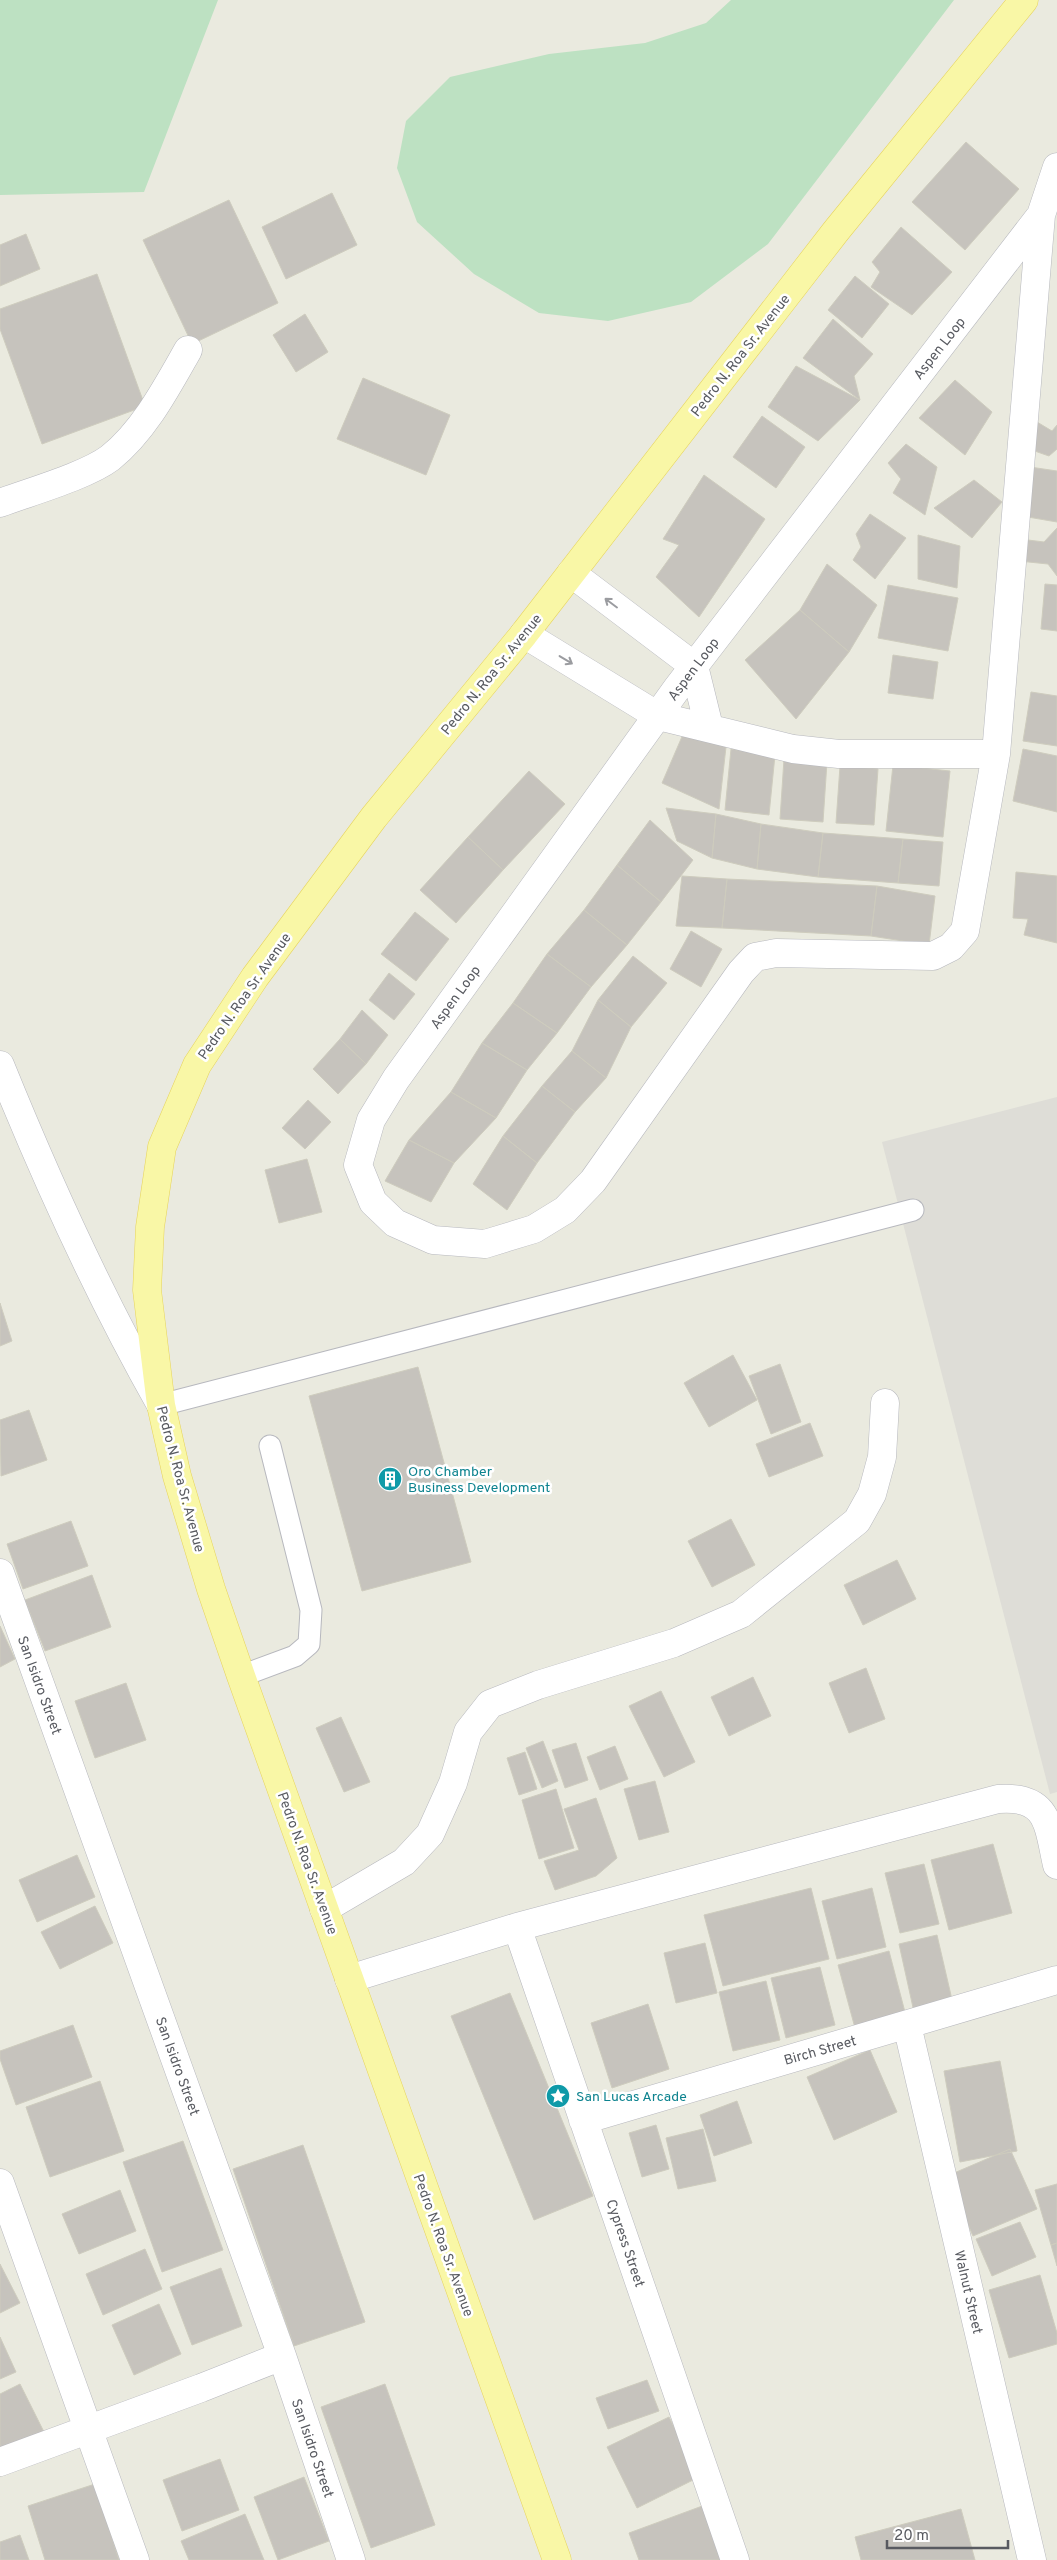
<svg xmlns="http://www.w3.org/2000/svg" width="1057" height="2560" viewBox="0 0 1057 2560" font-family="Overpass,sans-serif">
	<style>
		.industrial { fill: #deddd7 }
		.green { fill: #bde1c2 }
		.building { fill: #c6c3bd; stroke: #ceccbe }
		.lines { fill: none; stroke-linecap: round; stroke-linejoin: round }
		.service-casing { stroke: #b7b8be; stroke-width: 23 }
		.minor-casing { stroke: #b7b8be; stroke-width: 29 }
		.primary-casing { stroke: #e7d45c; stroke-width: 29 }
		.service { stroke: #fff; stroke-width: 21 }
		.minor { stroke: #fff; stroke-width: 28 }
		.primary { stroke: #f9f7a6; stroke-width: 28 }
		.oneway { stroke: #9b9ca0 }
		.labels { text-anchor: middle; stroke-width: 5; stroke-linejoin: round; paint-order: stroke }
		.street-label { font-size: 14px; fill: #585a60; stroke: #fff }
		.culture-label { font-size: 14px; fill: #0d838f; stroke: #fff; text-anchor: start }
	</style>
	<rect width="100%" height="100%" fill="#eaeadf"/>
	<path class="industrial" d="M 1057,1097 L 1057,1792 L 1050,1794 L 882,1142 Z"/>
	<path class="green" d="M 0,0 L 218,0 L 144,192 L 0,195 Z
		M 731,0 L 954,0 L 768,244 L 691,302 L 608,321 L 539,313 L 474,274 L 417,222 L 397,168 L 406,121 L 450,77 L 549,54 L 645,43 L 706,23 Z"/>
	<path class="building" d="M 966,142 L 1019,189 L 965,250 L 912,202 Z
		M 332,193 L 357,245 L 286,279 L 262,227 Z
		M 229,200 L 278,303 L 192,344 L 143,240 Z
		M 901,227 L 952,272 L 912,315 L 871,287 L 880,272 L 872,262 Z
		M 26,234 L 40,269 L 0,286 L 0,245 Z
		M 97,274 L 145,406 L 42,444 L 0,329 L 0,309 Z
		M 855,276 L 889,304 L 862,338 L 828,310 Z
		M 305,314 L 328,352 L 296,372 L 273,335 Z
		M 833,319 L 873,354 L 854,376 L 860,400 L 803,358 Z
		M 796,366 L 860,400 L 818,441 L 768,407 Z
		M 363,378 L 450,415 L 426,475 L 337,439 Z
		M 955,380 L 992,412 L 965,455 L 919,418 Z
		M 762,416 L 805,447 L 776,488 L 733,457 Z
		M 1032,419 L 1052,431 L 1057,425 L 1057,449 L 1049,456 L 1029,449 Z
		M 906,444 L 937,467 L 925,515 L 893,493 L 901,479 L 888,463 Z
		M 1030,467 L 1057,471 L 1057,522 L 1022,516 Z
		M 704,475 L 765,519 L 699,617 L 656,577 L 679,545 L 663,539 Z
		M 974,480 L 1002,502 L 972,538 L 934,508 Z
		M 870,514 L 906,538 L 875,579 L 853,560 L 861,547 L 856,534 Z
		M 1057,528 L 1057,576 L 1048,564 L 1019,561 L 1020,539 L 1044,542 Z
		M 918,535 L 960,546 L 957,588 L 918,579 Z
		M 827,564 L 877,605 L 849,652 L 800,610 Z
		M 1045,584 L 1057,585 L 1057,631 L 1041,629 Z
		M 888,585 L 958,598 L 948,651 L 878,638 Z
		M 800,610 L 849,652 L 796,719 L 745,660 Z
		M 893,655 L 938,662 L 933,699 L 888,693 Z
		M 1031,692 L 1057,696 L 1057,746 L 1023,741 Z
		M 684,732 L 727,738 L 719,809 L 662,783 Z
		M 731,749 L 775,755 L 769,815 L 725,810 Z
		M 1023,749 L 1057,756 L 1057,812 L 1013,801 Z
		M 784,759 L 827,762 L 823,822 L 780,819 Z
		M 893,765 L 950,771 L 943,837 L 886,831 Z
		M 840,766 L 878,769 L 874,825 L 836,823 Z
		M 529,771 L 565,804 L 503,870 L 468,837 Z
		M 666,808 L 716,814 L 712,858 L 677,841 Z
		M 716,814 L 761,824 L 757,869 L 712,858 Z
		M 650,820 L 693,860 L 661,902 L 617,865 Z
		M 761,824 L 823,833 L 818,877 L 757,869 Z
		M 823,833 L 903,839 L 898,883 L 818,877 Z
		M 468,837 L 503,870 L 456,923 L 420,890 Z
		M 903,839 L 943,842 L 939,886 L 898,883 Z
		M 617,865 L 661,902 L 627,945 L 584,910 Z
		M 1016,872 L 1057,876 L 1057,943 L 1024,935 L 1028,919 L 1013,918 Z
		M 682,876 L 727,879 L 722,928 L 676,926 Z
		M 727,879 L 877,886 L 871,936 L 722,928 Z
		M 877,886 L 935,896 L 929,945 L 871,936 Z
		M 584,910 L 627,945 L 591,987 L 547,954 Z
		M 415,912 L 449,939 L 416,981 L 381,954 Z
		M 691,931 L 722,949 L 701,987 L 670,969 Z
		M 547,954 L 591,987 L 557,1033 L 513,1003 Z
		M 633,956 L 667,983 L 631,1027 L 598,1000 Z
		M 389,973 L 415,994 L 394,1020 L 369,1000 Z
		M 598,1000 L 631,1027 L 606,1078 L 572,1051 Z
		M 513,1003 L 557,1033 L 527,1070 L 482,1043 Z
		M 362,1010 L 388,1035 L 366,1064 L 340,1039 Z
		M 340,1039 L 366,1064 L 338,1094 L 313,1069 Z
		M 482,1043 L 527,1070 L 496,1118 L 451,1092 Z
		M 572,1051 L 606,1078 L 575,1112 L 542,1086 Z
		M 542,1086 L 575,1112 L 537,1163 L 503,1136 Z
		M 451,1092 L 496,1118 L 454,1163 L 409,1140 Z
		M 308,1100 L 331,1122 L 305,1149 L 282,1128 Z
		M 503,1136 L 537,1163 L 507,1210 L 473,1184 Z
		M 409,1140 L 454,1163 L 431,1202 L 385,1181 Z
		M 307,1159 L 322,1212 L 279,1223 L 265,1170 Z
		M 0,1303 L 12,1341 L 0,1346 Z
		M 733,1355 L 757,1400 L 709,1427 L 684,1383 Z
		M 780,1364 L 801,1422 L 771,1434 L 749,1376 Z
		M 418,1367 L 471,1562 L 362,1591 L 309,1396 Z
		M 29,1410 L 47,1460 L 1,1476 L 0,1420 Z
		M 810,1423 L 823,1456 L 769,1477 L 756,1444 Z
		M 731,1519 L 755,1565 L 712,1587 L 688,1541 Z
		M 71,1521 L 88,1566 L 23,1589 L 7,1544 Z
		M 897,1560 L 916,1599 L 863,1625 L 844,1585 Z
		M 92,1575 L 111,1627 L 45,1651 L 25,1600 Z
		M 0,1626 L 15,1659 L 0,1667 Z
		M 866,1668 L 885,1719 L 849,1733 L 829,1683 Z
		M 753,1677 L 771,1716 L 729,1736 L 711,1697 Z
		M 126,1683 L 146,1740 L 95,1758 L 75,1701 Z
		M 661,1691 L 695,1762 L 664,1777 L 629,1706 Z
		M 341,1717 L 370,1782 L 344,1792 L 316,1728 Z
		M 543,1741 L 558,1781 L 542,1788 L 526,1748 Z
		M 576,1743 L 588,1780 L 565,1788 L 552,1750 Z
		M 615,1746 L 628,1779 L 600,1790 L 587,1757 Z
		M 525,1752 L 537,1789 L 519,1795 L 507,1758 Z
		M 655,1781 L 669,1832 L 639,1840 L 624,1789 Z
		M 556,1789 L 574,1848 L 539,1859 L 522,1800 Z
		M 596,1798 L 617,1858 L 596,1876 L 555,1890 L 544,1861 L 579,1850 L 564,1809 Z
		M 993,1844 L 1012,1913 L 949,1930 L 931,1860 Z
		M 77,1855 L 95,1897 L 37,1922 L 19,1880 Z
		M 924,1864 L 939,1924 L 900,1933 L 885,1873 Z
		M 811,1888 L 829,1959 L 723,1986 L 704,1915 Z
		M 872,1888 L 886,1947 L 837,1959 L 822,1901 Z
		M 95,1906 L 113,1943 L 60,1969 L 41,1932 Z
		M 937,1935 L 953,2004 L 914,2012 L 899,1944 Z
		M 705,1943 L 717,1993 L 676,2003 L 664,1953 Z
		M 889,1951 L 906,2016 L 855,2028 L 838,1965 Z
		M 820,1967 L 835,2025 L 786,2038 L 771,1978 Z
		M 766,1981 L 780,2040 L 733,2051 L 719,1992 Z
		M 510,1993 L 593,2196 L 534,2220 L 451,2016 Z
		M 648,2004 L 669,2069 L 612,2088 L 591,2023 Z
		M 73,2025 L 92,2077 L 16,2105 L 0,2059 L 0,2051 Z
		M 870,2050 L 897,2112 L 834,2140 L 807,2077 Z
		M 1000,2061 L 1017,2151 L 960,2162 L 944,2071 Z
		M 100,2081 L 124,2151 L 50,2177 L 26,2107 Z
		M 737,2101 L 752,2143 L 714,2156 L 700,2115 Z
		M 656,2125 L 669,2169 L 642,2177 L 629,2133 Z
		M 703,2129 L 716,2181 L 678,2189 L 666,2138 Z
		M 183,2141 L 223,2250 L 162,2272 L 123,2162 Z
		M 303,2145 L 365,2322 L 294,2346 L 233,2169 Z
		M 1010,2149 L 1037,2209 L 973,2236 L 947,2176 Z
		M 1057,2184 L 1057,2243 L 1051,2245 L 1035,2190 Z
		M 120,2190 L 136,2231 L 79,2254 L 62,2214 Z
		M 1020,2222 L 1036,2257 L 992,2276 L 976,2239 Z
		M 1057,2243 L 1057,2266 L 1051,2245 Z
		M 145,2249 L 162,2289 L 103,2315 L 86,2274 Z
		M 0,2264 L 20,2303 L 0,2313 Z
		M 221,2268 L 242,2326 L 192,2345 L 170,2287 Z
		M 1040,2275 L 1057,2333 L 1057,2344 L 1009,2358 L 989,2290 Z
		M 159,2304 L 181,2354 L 134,2375 L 112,2325 Z
		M 0,2337 L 16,2372 L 0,2379 Z
		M 647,2380 L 659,2411 L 608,2429 L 596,2398 Z
		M 20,2384 L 45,2434 L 0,2457 L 0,2394 Z
		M 385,2384 L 435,2525 L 371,2548 L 321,2407 Z
		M 669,2417 L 699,2477 L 637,2508 L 607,2447 Z
		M 220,2459 L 239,2510 L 182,2531 L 163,2480 Z
		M 304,2477 L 329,2541 L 278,2560 L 254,2497 Z
		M 95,2484 L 119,2560 L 45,2560 L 28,2506 Z
		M 705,2505 L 726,2560 L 639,2560 L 629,2533 Z
		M 961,2509 L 975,2560 L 861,2560 L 855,2537 Z
		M 245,2514 L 264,2560 L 189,2560 L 181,2541 Z
		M 20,2535 L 29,2560 L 0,2560 L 0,2542 Z"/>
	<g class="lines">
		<g class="service-casing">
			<path id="service" d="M 161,1405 L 913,1210
				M 241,1676 L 295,1656 L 309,1644 L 311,1610 L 270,1446"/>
		</g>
		<g class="minor-casing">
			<path id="minor" d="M 1041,215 L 678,687 L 396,1079 L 371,1120 L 358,1165 L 373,1202 L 395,1223 L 433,1240 L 485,1244 L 534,1229 L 565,1210 L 593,1181 L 741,972 L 755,957 L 776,953 L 933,956 L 951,947 L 965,931 L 996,754 L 1041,215 L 1057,167
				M 0,503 C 29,492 86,476 110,458 C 144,431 167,387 188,350
				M 571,573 L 694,666 L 709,727
				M 524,634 L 658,716 L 793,749 L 839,754 L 996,754
				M 0,1065 C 47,1181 99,1296 161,1405
				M 0,1573 L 282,2356 L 351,2560
				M 324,1909 L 404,1862 L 430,1834 L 453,1783 L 468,1732 L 490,1704 L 538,1685 L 674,1643 L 741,1614 L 857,1521 L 872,1494 L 882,1457 L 885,1403
				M 517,1927 L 735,2560
				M 349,1979 L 517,1927 L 998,1799 C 1049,1795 1048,1825 1057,1865
				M 907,2025 L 1032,2560
				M 583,2120 L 1057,1980
				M 0,2183 L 135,2560
				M 0,2462 L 201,2388 L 282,2356"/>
		</g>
		<g class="primary-casing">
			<path id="primary" d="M 557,2560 L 241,1676 L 211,1589 L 177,1476 L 161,1405 L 147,1290 L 150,1227 L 162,1147 L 197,1065 L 255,977 L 374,817 L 524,634 L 836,231 L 1024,0"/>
		</g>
		<use href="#service" class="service"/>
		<use href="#minor" class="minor"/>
		<use href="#primary" class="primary"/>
	</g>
	<defs><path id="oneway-shaft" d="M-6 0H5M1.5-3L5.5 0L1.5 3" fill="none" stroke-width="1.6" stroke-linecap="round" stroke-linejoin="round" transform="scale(1.25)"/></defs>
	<g class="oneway">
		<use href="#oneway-shaft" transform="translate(611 603) rotate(-143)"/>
		<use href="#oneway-shaft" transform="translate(566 660) rotate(31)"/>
	</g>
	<defs>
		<g id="building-disc" transform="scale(1.25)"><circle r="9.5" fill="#0f9aa8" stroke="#fff"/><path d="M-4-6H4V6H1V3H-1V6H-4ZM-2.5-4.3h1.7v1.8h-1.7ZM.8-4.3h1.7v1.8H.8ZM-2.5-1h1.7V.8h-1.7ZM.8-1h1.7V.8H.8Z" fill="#fff"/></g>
		<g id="sight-disc" transform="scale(1.25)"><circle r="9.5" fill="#0f9aa8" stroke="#fff"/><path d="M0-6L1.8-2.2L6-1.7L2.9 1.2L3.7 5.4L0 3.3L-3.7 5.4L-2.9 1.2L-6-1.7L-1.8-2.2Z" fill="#fff"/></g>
	</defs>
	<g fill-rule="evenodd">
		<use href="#building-disc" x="390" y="1479"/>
		<use href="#sight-disc" x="558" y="2096"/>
	</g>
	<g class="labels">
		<g class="street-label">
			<text transform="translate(939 348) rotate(-52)" y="5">Aspen Loop</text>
			<text transform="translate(740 355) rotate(-52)" y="5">Pedro N. Roa Sr. Avenue</text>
			<text transform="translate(693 669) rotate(-53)" y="5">Aspen Loop</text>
			<text transform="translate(491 674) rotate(-51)" y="5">Pedro N. Roa Sr. Avenue</text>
			<text transform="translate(244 996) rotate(-55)" y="5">Pedro N. Roa Sr. Avenue</text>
			<text transform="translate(455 997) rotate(-54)" y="5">Aspen Loop</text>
			<text transform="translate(181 1479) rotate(75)" y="5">Pedro N. Roa Sr. Avenue</text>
			<text transform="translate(40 1685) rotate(70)" y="5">San Isidro Street</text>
			<text transform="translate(308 1863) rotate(70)" y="5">Pedro N. Roa Sr. Avenue</text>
			<text transform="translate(820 2050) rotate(-16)" y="5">Birch Street</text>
			<text transform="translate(178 2066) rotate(70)" y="5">San Isidro Street</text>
			<text transform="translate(626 2243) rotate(71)" y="5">Cypress Street</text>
			<text transform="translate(444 2245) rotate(70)" y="5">Pedro N. Roa Sr. Avenue</text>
			<text transform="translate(969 2292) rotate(77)" y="5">Walnut Street</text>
			<text transform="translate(313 2448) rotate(71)" y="5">San Isidro Street</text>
		</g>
		<g class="culture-label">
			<text x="408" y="1476">Oro Chamber<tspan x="408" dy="16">Business Development</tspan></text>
			<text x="576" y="2101">San Lucas Arcade</text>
		</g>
	</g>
	<path d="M887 2540v8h121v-8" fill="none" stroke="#585a60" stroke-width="2.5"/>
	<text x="894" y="2540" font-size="15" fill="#585a60" stroke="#ffffff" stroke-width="4" paint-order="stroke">20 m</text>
</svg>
